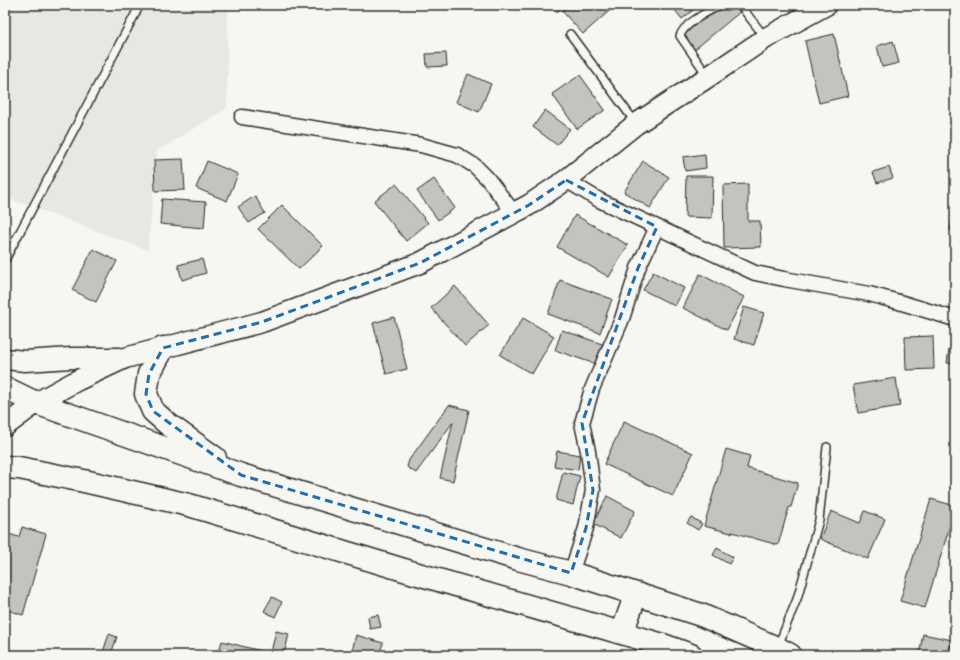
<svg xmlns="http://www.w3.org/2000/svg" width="960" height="660" viewBox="0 0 960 660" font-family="'Gochi Hand',sans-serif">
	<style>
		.built { fill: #e7e7e3 }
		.building { fill: #c3c3c0; stroke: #2b2b2b }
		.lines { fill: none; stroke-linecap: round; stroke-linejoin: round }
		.lane-casing { stroke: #2b2b2b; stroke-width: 10 }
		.street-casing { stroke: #2b2b2b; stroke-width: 17 }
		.secondary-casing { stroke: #2b2b2b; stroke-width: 23 }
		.primary-casing { stroke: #2b2b2b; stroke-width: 25 }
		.lane { stroke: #f6f6f2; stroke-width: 7 }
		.street { stroke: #f6f6f2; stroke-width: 14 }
		.secondary { stroke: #f6f6f2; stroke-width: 20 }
		.primary { stroke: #f6f6f2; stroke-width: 22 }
		.marked { fill: none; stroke: #1f6fb2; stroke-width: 3; stroke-dasharray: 8 5; stroke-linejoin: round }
	</style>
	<rect width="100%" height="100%" fill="#f6f6f2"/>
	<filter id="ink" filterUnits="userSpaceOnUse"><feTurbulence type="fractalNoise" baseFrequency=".025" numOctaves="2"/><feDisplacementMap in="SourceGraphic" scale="8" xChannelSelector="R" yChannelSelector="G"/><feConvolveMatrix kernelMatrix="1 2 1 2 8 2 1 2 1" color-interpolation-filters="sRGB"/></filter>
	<g filter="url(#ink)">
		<path class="built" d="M 5,5 L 228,5 L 227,108 L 157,151 L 148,250 L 5,197 Z"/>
		<path class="building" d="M 549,5 L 564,5 L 556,13 Z
			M 568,5 L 616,5 L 583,34 L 562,11 Z
			M 671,5 L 695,5 L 697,7 L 682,19 Z
			M 713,5 L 744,5 L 746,7 L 694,50 L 680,32 Z
			M 834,34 L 848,96 L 819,103 L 805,41 Z
			M 893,41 L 899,63 L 882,67 L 877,46 Z
			M 446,53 L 447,66 L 427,67 L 426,54 Z
			M 468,74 L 491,84 L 479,112 L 456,102 Z
			M 580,75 L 605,110 L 577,129 L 552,94 Z
			M 545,110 L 570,129 L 557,145 L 533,127 Z
			M 705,154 L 706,168 L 685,171 L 683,157 Z
			M 183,159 L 185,190 L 155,191 L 154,160 Z
			M 207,161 L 238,174 L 227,201 L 196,188 Z
			M 643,161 L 669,177 L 650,208 L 624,192 Z
			M 889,167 L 893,178 L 877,183 L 873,172 Z
			M 686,176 L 713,176 L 712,218 L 685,217 Z
			M 434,179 L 455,208 L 438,220 L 417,191 Z
			M 396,184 L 428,223 L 406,241 L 374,201 Z
			M 748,184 L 748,221 L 760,221 L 761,247 L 724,248 L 723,185 Z
			M 255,196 L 265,213 L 249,223 L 238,207 Z
			M 162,199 L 206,202 L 204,228 L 160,224 Z
			M 282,205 L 323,246 L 299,269 L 258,229 Z
			M 955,209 L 955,232 L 950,230 Z
			M 575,215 L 628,245 L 609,277 L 557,247 Z
			M 93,249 L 117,261 L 96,302 L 72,290 Z
			M 202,259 L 206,273 L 182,280 L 178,265 Z
			M 653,272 L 684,288 L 675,306 L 643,290 Z
			M 700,274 L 744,297 L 727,330 L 683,308 Z
			M 560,280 L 612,299 L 600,333 L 548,314 Z
			M 455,286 L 489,325 L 465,346 L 431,308 Z
			M 744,307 L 764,313 L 754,345 L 734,339 Z
			M 394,317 L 407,369 L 386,374 L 373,323 Z
			M 523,318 L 554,336 L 532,374 L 500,355 Z
			M 562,330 L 605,345 L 598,365 L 555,350 Z
			M 933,336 L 934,369 L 906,370 L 905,337 Z
			M 949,349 L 955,350 L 955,364 L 947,363 Z
			M 896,378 L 900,406 L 858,413 L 853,385 Z
			M 449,405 L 469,410 L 453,481 L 440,478 L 453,422 L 416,473 L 407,467 L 409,460 Z
			M 624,421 L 693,453 L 673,496 L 604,464 Z
			M 726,449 L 750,456 L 747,468 L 798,483 L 791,507 L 789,507 L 778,545 L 732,532 L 731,533 L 704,526 Z
			M 557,451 L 580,455 L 578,470 L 554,466 Z
			M 563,472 L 580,476 L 573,505 L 556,500 Z
			M 607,496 L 635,511 L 621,538 L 593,524 Z
			M 931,499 L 955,506 L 955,509 L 925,608 L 900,601 Z
			M 831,511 L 860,523 L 865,511 L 885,519 L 868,559 L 820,539 Z
			M 691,517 L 702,524 L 698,530 L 687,523 Z
			M 22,527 L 46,534 L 23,615 L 5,609 L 5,533 L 19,537 Z
			M 717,548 L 733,557 L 729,564 L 713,555 Z
			M 272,597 L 282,602 L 275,617 L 264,611 Z
			M 378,615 L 381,627 L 370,629 L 368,617 Z
			M 276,631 L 289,634 L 284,655 L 271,652 Z
			M 109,634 L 117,637 L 111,654 L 116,655 L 102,655 Z
			M 923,634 L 952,640 L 948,655 L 919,655 Z
			M 356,635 L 383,643 L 379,655 L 351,655 Z
			M 222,641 L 261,651 L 260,655 L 218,655 Z"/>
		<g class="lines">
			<g class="lane-casing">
				<path id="lane" d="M 740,5 L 764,36
					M 570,34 L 635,122
					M 707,75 L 680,36 C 684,23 708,12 720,5
					M 5,260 L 140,5
					M 778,646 L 797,599 L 819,520 L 827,447"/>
			</g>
			<g class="street-casing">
				<path id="street" d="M 242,117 L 421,145 L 457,155 L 475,166 L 487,178 L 514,213
					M 566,180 L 599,200 L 755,273 L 784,279 L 869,294 L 899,302 L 955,319
					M 571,573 L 586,528 L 593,490 L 588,451 L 582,423 L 592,389 L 622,319 L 638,268 L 657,227"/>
			</g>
			<g class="secondary-casing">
				<path id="secondary" d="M 5,359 L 25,361 L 71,358 L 119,358
					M 5,426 L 36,403 L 45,398 L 78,380 L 125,358 L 262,322 L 420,263 L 529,205 L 566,180 L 636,124 L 708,77 L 766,38 L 826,5"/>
			</g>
			<g class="primary-casing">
				<path id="primary" d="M 163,348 L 149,374 L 146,394 L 153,411 L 169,425 L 215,458
					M 5,388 L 36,403 L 241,475 L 518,559 L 571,573 L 701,615 L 777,648 L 790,655
					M 5,467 L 19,468 L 84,481 L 189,505 L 404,570 L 663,645 L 691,655
					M 622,633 L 636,594"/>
			</g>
			<use href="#lane" class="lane"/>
			<use href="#street" class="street"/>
			<use href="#secondary" class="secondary"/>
			<use href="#primary" class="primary"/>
		</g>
	</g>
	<path class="marked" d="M 566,180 L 657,227 L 638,268 L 582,423 L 593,490 L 586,528 L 571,573 L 241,475 L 153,411 L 146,394 L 149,374 L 163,348 L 262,322 L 420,263 L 529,205 Z"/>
	<rect width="960" height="660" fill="none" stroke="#f6f6f2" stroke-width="20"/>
	<rect x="10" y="10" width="940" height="640" fill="none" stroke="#2b2b2b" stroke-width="1.5" filter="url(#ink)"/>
</svg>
